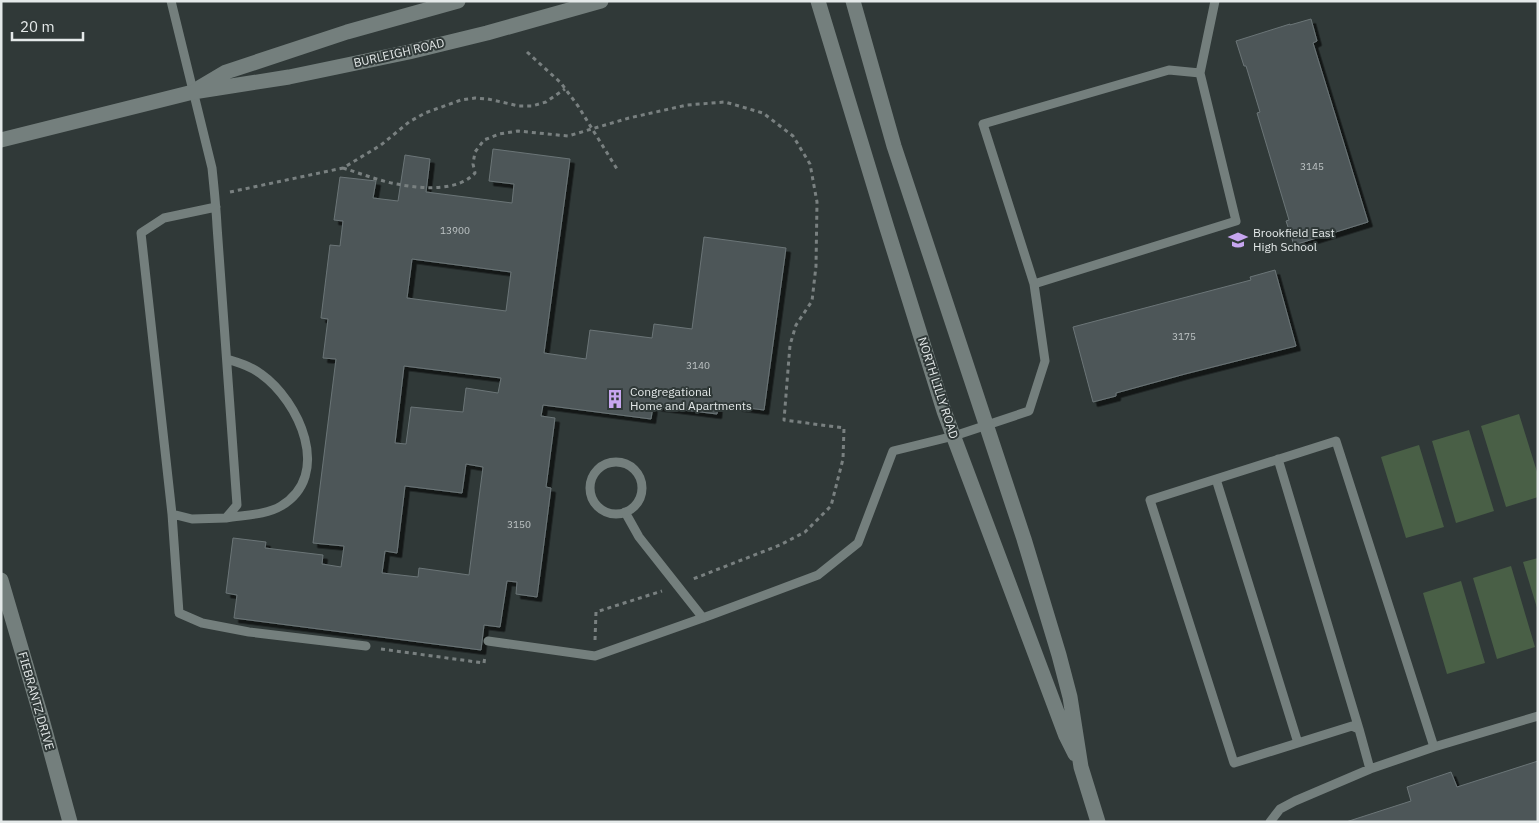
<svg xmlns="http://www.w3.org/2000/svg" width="1539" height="823" viewBox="0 0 1539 823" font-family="'IBM Plex Sans',sans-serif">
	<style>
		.grass { fill: #495f46 }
		.building { fill: #4d5658; stroke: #6b7577; fill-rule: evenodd; filter: url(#shadow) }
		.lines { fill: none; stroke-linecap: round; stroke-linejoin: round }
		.path { stroke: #798080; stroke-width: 3; stroke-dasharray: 4 4; stroke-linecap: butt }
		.lane { stroke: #747f7d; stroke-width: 9 }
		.street { stroke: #747f7d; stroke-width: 15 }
		.secondary { stroke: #747f7d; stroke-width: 15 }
		.labels { text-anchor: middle; stroke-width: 4; stroke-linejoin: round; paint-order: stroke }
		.number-label { font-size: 10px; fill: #bec4c5 }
		.street-label { font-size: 12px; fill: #e4e9e9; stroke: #303938 }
		.poi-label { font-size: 12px; fill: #e4e9e9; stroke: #303938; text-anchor: start }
	</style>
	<defs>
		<filter id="shadow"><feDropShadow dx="4.5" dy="4.5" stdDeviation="0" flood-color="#0009"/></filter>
	</defs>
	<rect width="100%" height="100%" fill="#303938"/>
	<path class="grass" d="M 1519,414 L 1538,475 L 1538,497 L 1506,507 L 1481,426 Z
		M 1469,430 L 1494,511 L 1456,523 L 1432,441 Z
		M 1419,445 L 1444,527 L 1406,538 L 1381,457 Z
		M 1538,558 L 1538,611 L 1523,562 Z
		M 1511,566 L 1535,647 L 1497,659 L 1473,578 Z
		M 1461,581 L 1485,663 L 1447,674 L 1423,593 Z"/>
	<path class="building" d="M 1311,19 L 1317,41 L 1313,43 L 1368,222 L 1294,245 L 1286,221 L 1289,220 L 1257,113 L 1260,112 L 1246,66 L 1244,66 L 1236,41 L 1290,24 L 1290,25 Z
		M 493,149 L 570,159 L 544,353 L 586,359 L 590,330 L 652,338 L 654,324 L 692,329 L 704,237 L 786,248 L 764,410 L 718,404 L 717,414 L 653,406 L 651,419 L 543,405 L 541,416 L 555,418 L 546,487 L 551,488 L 537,597 L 516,594 L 517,582 L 507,581 L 500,627 L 484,625 L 481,650 L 234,618 L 237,595 L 226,593 L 233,538 L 266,542 L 265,548 L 323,555 L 322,564 L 341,567 L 344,546 L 313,543 L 336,359 L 323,358 L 328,319 L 321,318 L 330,245 L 340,246 L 343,221 L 334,220 L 340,177 L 376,181 L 373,198 L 398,201 L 405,155 L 430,159 L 426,192 L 512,203 L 514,184 L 489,181 ZM 412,259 L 511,272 L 506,311 L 407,298 ZM 404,366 L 501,378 L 498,393 L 466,388 L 463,412 L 411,407 L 406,444 L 395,443 ZM 466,464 L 483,467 L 469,575 L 419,568 L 418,577 L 382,573 L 385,551 L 397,553 L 405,486 L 462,493 Z
		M 1275,270 L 1296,346 L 1185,374 L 1116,393 L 1116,396 L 1093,402 L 1073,327 L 1251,280 L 1250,277 Z
		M 1538,761 L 1538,822 L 1346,822 L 1411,801 L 1407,787 L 1451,772 L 1457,787 Z"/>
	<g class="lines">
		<path class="path" d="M 527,52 L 561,83 L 578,106 L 617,169
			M 343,168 C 362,174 382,182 402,185 C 424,189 459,191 475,173 L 473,164 L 475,152 L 484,140 L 499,134 L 518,131 L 568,136 L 629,118 L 687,105 L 725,102 L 763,113 L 793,136 L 810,164 L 817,202 L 816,266 L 812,301 L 796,325 L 790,345 L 784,420 L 844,428 L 843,459 L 831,506 L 805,532 L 780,545 L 693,579
			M 230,192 L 343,168 L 381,145 L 409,122 L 425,113 L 461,100 L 475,98 L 488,99 L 519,106 L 532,106 L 546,102 L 565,89
			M 595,640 L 596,612 L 662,591
			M 381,649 L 484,663 L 485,656"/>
		<path class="lane" d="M 171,1 L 212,168 C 214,187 216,206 217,226 L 237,505 L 226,518 L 192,519 L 172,514 L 141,233 L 164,218 L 216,207
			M 1034,284 L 983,124 L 1169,70 L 1200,73
			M 1278,459 L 1359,729
			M590 488a26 26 0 1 1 52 0a26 26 0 1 1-52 0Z
			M 1216,479 L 1298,743
			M 625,512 L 639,537 L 703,618
			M 172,514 L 179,613 L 202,623 L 249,632 L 366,646
			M 226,518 C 243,515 266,515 281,506 C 333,475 299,401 261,374 C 251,366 239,363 227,359
			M 488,641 L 595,656 L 711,615 L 818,575 L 858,543 L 893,451 L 954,436 L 1029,411 L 1045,361 L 1034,284 L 1236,221 L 1200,73 L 1215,1
			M 1370,769 L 1359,729 L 1352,726 L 1234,763 L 1150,500 L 1336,441 L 1434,747
			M 1270,822 L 1280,809 L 1295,801 L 1370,769 L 1434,747 L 1538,716"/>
		<path class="street" d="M 1,580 L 43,723 L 70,822"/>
		<path class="secondary" d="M 818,1 L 886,225 L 944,411 L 1066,736 L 1075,754
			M 853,1 L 894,146 L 1024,539 L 1059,655 L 1070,697 L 1081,767 L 1098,822
			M 199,88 L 226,72 L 347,32 L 458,1
			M 1,140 L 193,92 L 289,77 L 409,52 L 487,33 L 601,1"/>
	</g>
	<defs>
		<g id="school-bare" transform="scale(1.5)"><path d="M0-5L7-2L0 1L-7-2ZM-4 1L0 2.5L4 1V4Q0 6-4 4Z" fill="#c7a6f0" stroke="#303938" stroke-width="2.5" paint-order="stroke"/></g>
		<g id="building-bare" transform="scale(1.5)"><path d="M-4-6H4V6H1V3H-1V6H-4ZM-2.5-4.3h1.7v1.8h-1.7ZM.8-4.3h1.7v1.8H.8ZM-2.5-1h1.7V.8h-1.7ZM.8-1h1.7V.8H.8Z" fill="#c7a6f0" stroke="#303938" stroke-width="2.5" paint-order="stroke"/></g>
	</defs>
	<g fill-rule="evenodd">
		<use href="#school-bare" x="1238" y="240"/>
		<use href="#building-bare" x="615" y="399"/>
	</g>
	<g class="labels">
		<g class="number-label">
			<text x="1312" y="170">3145</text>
			<text x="455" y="234">13900</text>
			<text x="1184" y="340">3175</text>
			<text x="698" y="369">3140</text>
			<text x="519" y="528">3150</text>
		</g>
		<g class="street-label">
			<text transform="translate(399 53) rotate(-13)" y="4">BURLEIGH ROAD</text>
			<text transform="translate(938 388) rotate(72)" y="4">NORTH LILLY ROAD</text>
			<text transform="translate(36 701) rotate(74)" y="4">FIEBRANTZ DRIVE</text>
		</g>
		<g class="poi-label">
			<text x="1253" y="237">Brookfield East<tspan x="1253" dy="14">High School</tspan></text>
			<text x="630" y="396">Congregational<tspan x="630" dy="14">Home and Apartments</tspan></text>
		</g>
	</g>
	<rect width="1539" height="823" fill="none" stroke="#e4e9e9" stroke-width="5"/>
	<path d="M12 32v8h71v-8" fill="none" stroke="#e4e9e9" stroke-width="2.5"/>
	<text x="20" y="32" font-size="15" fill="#e4e9e9" stroke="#303938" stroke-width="4" paint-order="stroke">20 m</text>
</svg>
